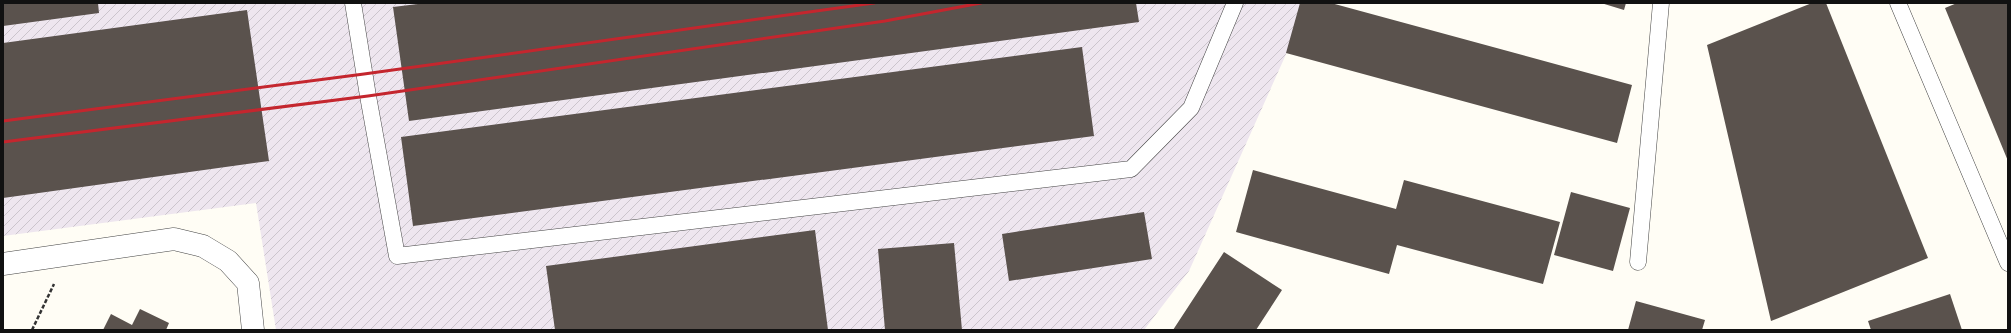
<svg xmlns="http://www.w3.org/2000/svg" width="2011" height="333" viewBox="0 0 2011 333" font-family="'Source Serif 4',serif">
	<style>
		.industrial { fill: url(#industrial-furrows) }
		.building { fill: #5a524d }
		.lines { fill: none; stroke-linecap: round; stroke-linejoin: round }
		.service-casing { stroke: #444; stroke-width: 17 }
		.minor-casing { stroke: #444; stroke-width: 23 }
		.path { stroke: #333; stroke-width: 2.5; stroke-dasharray: 4 2; stroke-linecap: butt }
		.service { stroke: #fff; stroke-width: 16 }
		.minor { stroke: #fff; stroke-width: 22 }
		.rail { stroke: #c4262e; stroke-width: 3 }
	</style>
	<defs>
		<pattern id="industrial-furrows" width="10" height="10" patternUnits="userSpaceOnUse"><rect width="10" height="10" fill="#eee6ef"/><path d="M-1 1l2-2M0 10L10 0M9 11l2-2" fill="none" stroke="#cbc4cc"/></pattern>
	</defs>
	<rect width="100%" height="100%" fill="#fffdf5"/>
	<path class="industrial" d="M 3,3 L 1309,3 L 1189,271 L 1144,330 L 276,330 L 256,203 L 3,236 Z"/>
	<path class="building" d="M 3,3 L 98,3 L 99,13 L 3,26 Z
		M 426,3 L 1136,3 L 1139,22 L 409,121 L 393,7 Z
		M 1300,3 L 1331,3 L 1632,85 L 1617,143 L 1286,53 Z
		M 1601,3 L 1626,3 L 1624,10 Z
		M 1812,3 L 1826,3 L 1928,258 L 1771,321 L 1707,45 Z
		M 1957,3 L 2008,3 L 2008,161 L 1945,8 Z
		M 247,10 L 269,161 L 3,198 L 3,43 Z
		M 1082,47 L 1094,136 L 413,226 L 401,137 Z
		M 1253,170 L 1396,209 L 1404,180 L 1560,222 L 1543,284 L 1397,245 L 1389,274 L 1236,232 Z
		M 1571,192 L 1630,208 L 1613,271 L 1554,255 Z
		M 1144,212 L 1152,259 L 1009,281 L 1002,234 Z
		M 815,230 L 828,330 L 555,330 L 546,266 Z
		M 954,243 L 962,330 L 885,330 L 878,249 Z
		M 1224,252 L 1282,290 L 1256,330 L 1173,330 Z
		M 1950,294 L 1962,330 L 1871,330 L 1868,321 Z
		M 1636,301 L 1705,320 L 1702,330 L 1628,330 Z
		M 140,309 L 169,323 L 166,330 L 103,330 L 111,314 L 132,325 Z"/>
	<g class="lines">
		<g class="service-casing">
			<path id="service" d="M 353,3 L 368,96 L 397,256 L 1131,169 L 1191,108 L 1235,3
				M 1898,3 L 2008,263
				M 1638,262 L 1661,3"/>
		</g>
		<g class="minor-casing">
			<path id="minor" d="M 3,264 L 174,239 L 203,246 L 228,261 L 248,283 L 253,330"/>
		</g>
		<path class="path" d="M 32,330 L 54,284"/>
		<use href="#service" class="service"/>
		<use href="#minor" class="minor"/>
		<path class="rail" d="M 3,121 L 364,74 L 874,3
			M 3,142 L 368,96 L 885,21 L 981,3"/>
	</g>
	<rect width="2011" height="333" fill="none" stroke="#111111" stroke-width="8"/>
</svg>
